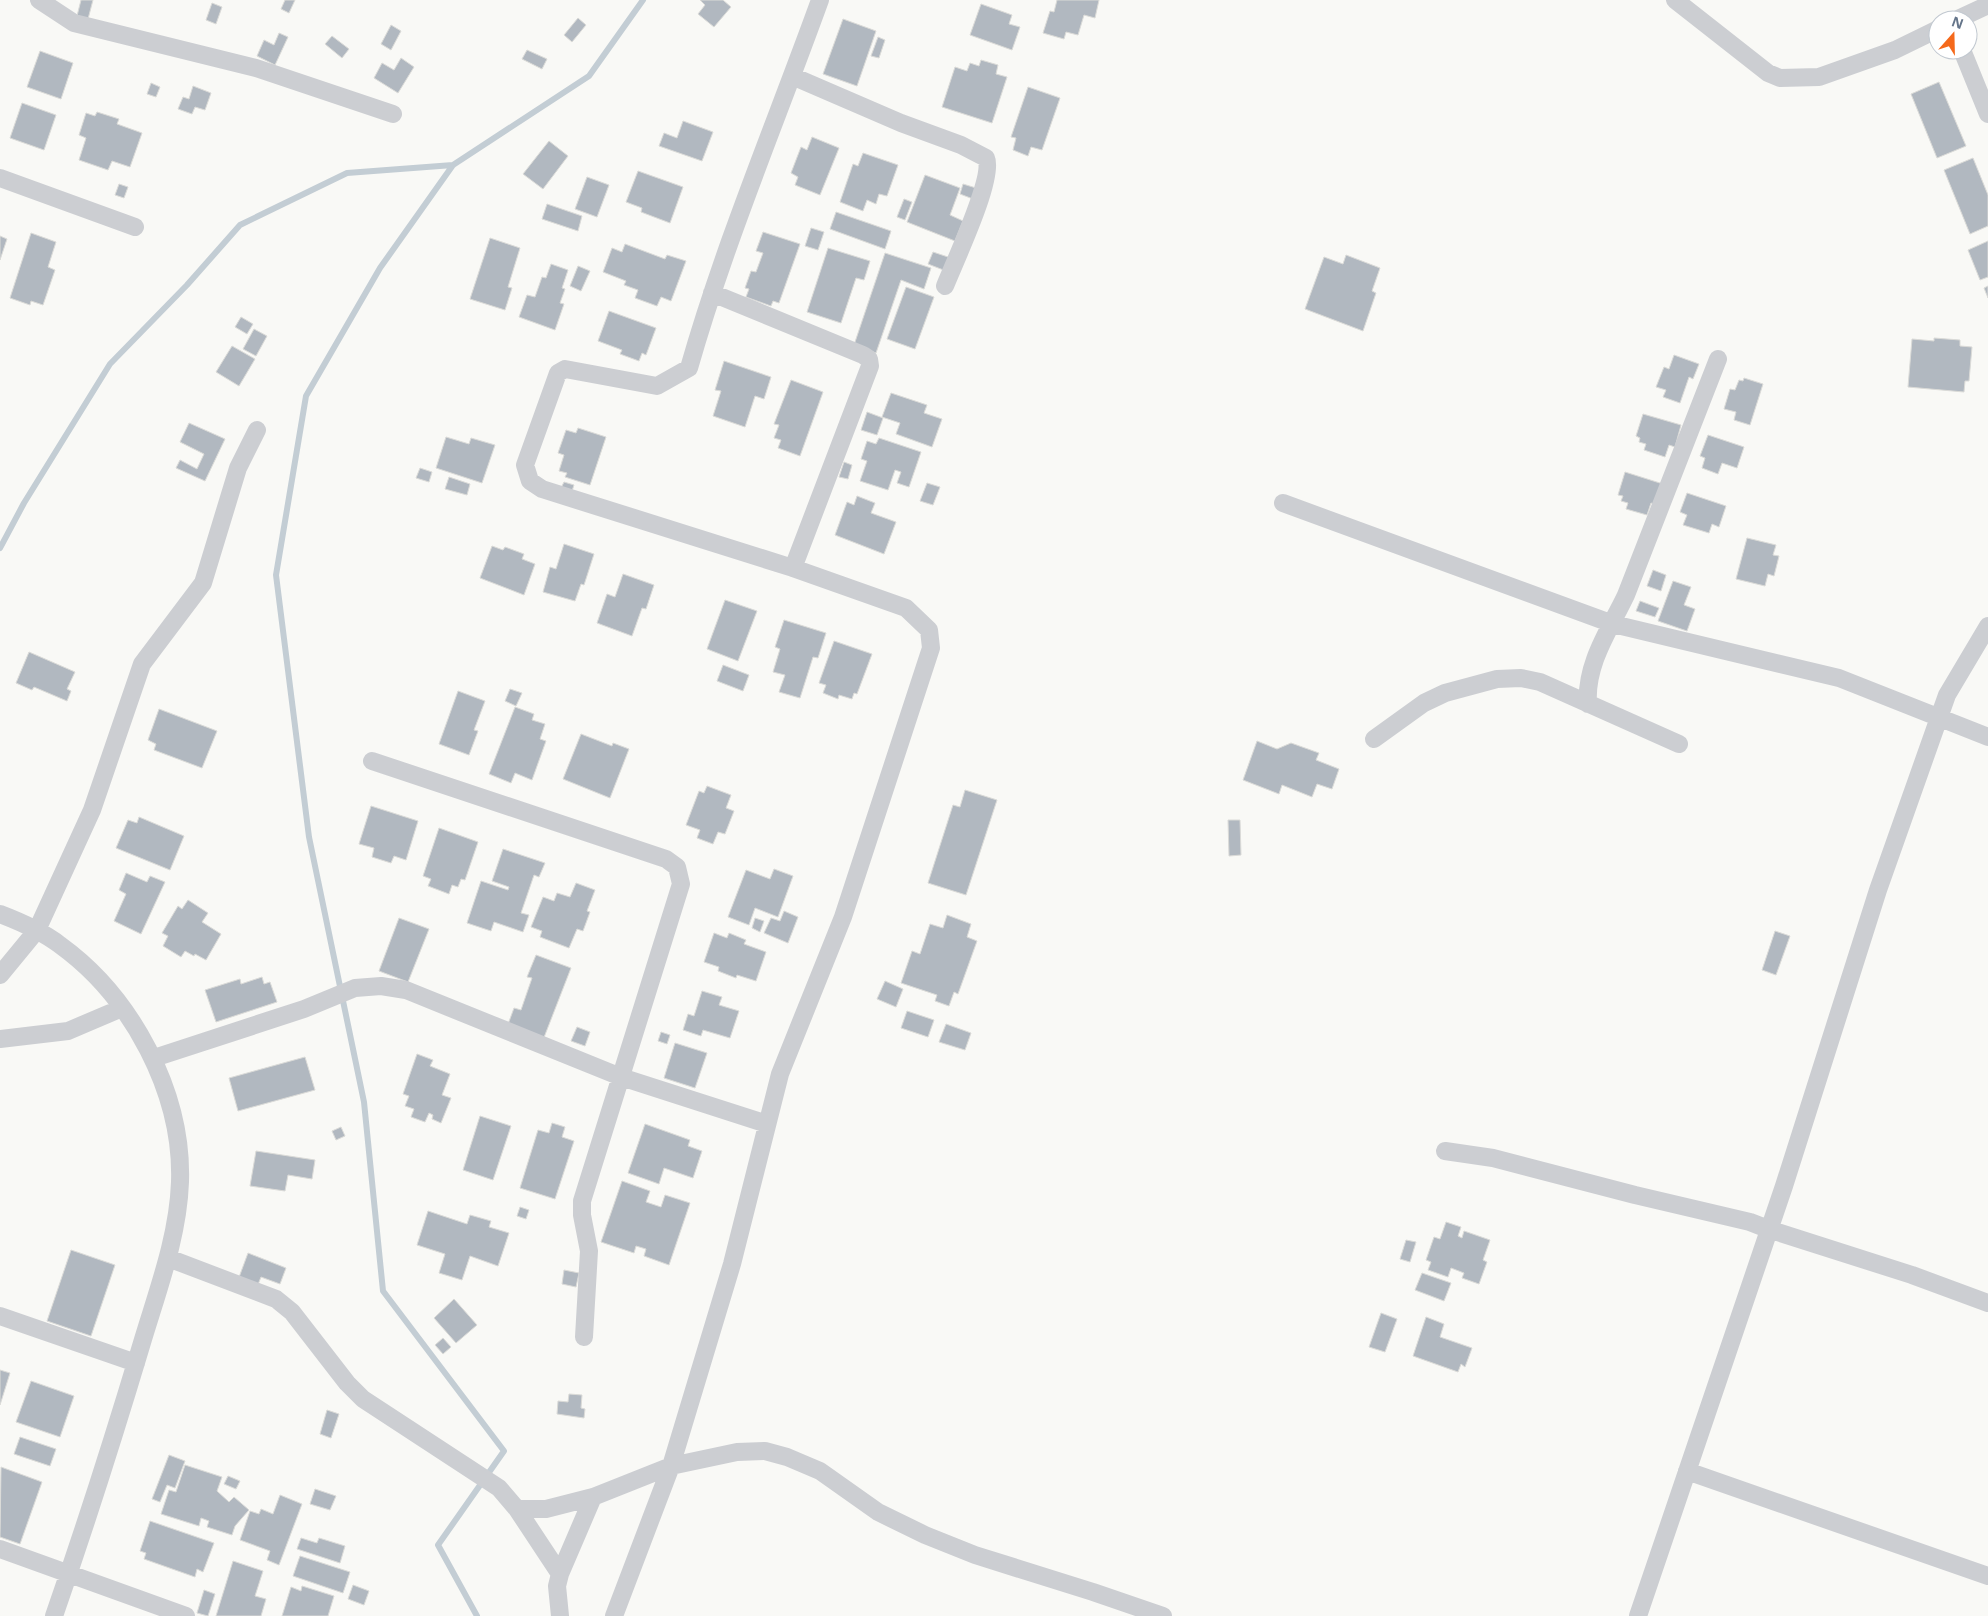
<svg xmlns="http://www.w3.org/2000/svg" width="1988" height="1616" viewBox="0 0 1988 1616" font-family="'Noto Sans',sans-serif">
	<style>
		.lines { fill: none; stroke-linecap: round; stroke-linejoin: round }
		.stream { stroke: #c3cdd4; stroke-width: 6 }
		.building { fill: #b1b8c0; stroke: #dbdbd8 }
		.minor { stroke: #ccced2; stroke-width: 18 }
	</style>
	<rect width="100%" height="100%" fill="#f9f9f6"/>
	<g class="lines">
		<path class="stream" d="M 0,548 L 24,503 L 110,364 L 187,285 L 240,225 L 347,173 L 453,165
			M 477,1616 L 438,1545 L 504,1451 L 383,1291 L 364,1102 L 309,837 L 276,575 L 306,396 L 380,268 L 453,165 L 589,76 L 643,0"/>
	</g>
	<path class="building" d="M 81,0 L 93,0 L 88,19 L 77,16 Z
		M 285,0 L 295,0 L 289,13 L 281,9 Z
		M 700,0 L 723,0 L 731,7 L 714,27 L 698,14 L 705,5 Z
		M 1057,0 L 1099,0 L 1095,18 L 1084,15 L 1078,35 L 1066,32 L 1064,39 L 1043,33 L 1050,11 L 1054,12 Z
		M 212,3 L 222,7 L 216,24 L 206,20 Z
		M 981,4 L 1012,15 L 1009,24 L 1020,27 L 1012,50 L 970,35 Z
		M 578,18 L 586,25 L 572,42 L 564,35 Z
		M 843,19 L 876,31 L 857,86 L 823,74 Z
		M 391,25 L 401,31 L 391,50 L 381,44 Z
		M 279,33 L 288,37 L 275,65 L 257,56 L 264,40 L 274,45 Z
		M 332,36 L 349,49 L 342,58 L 325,44 Z
		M 878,37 L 885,40 L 879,58 L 871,56 Z
		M 527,50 L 547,59 L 542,69 L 522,59 Z
		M 40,51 L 73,63 L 61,99 L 27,87 Z
		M 401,58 L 414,67 L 398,93 L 374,78 L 382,63 L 394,70 Z
		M 981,60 L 998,65 L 996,74 L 1007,77 L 992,123 L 942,107 L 955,67 L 967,71 L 970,63 L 979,66 Z
		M 1939,82 L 1966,146 L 1937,158 L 1911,94 Z
		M 151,83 L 160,87 L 156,97 L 147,94 Z
		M 193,86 L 211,93 L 205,110 L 195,107 L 192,114 L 178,109 L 183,97 L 189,99 Z
		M 1028,87 L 1060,98 L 1042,150 L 1031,147 L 1028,156 L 1013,150 L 1016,138 L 1011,137 Z
		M 22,103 L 56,115 L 44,150 L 10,138 Z
		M 97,112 L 119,119 L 117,124 L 142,133 L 130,167 L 112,161 L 108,170 L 79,160 L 86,138 L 79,135 L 86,113 L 95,116 Z
		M 683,121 L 713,132 L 702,161 L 659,146 L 664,133 L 677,138 Z
		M 812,137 L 839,148 L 820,195 L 795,185 L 798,177 L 791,173 L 801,147 L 807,150 Z
		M 549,141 L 568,156 L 543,189 L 523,174 Z
		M 863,153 L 898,165 L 887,196 L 879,194 L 876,204 L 867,200 L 863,211 L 840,202 L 853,164 L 858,166 Z
		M 1973,158 L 1988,195 L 1988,226 L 1970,234 L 1944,170 Z
		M 638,171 L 683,187 L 670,223 L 641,212 L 642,208 L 626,202 Z
		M 925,175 L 960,188 L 950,215 L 963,221 L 955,241 L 907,222 Z
		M 587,177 L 609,185 L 597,217 L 575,209 Z
		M 119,184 L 128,187 L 124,198 L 115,195 Z
		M 963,184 L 976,188 L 973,199 L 960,194 Z
		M 904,199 L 912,202 L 905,220 L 897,217 Z
		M 547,204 L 582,216 L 578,231 L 542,219 Z
		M 836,212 L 891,231 L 885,249 L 830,229 Z
		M 811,228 L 824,232 L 818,250 L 805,246 Z
		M 763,232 L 800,244 L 779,303 L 773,301 L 771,306 L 746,297 L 749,289 L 745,288 L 751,271 L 756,272 L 763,253 L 756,251 Z
		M 31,233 L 56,242 L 48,267 L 55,270 L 43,305 L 31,301 L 30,305 L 10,298 Z
		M 0,236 L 7,239 L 0,260 Z
		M 490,238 L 520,248 L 508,287 L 512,288 L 505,310 L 470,299 Z
		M 1988,241 L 1988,277 L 1980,280 L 1968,250 Z
		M 625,244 L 665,259 L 667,255 L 686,261 L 671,301 L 661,297 L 657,306 L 635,298 L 638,290 L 624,285 L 626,281 L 603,272 L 612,248 L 622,252 Z
		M 828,248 L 870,261 L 864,280 L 856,278 L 841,323 L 807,312 Z
		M 933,252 L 951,258 L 946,271 L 928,264 Z
		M 885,253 L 931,268 L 924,289 L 901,280 L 876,353 L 854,345 Z
		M 1346,255 L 1380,268 L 1372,291 L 1376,293 L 1363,331 L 1305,309 L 1324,257 L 1343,264 Z
		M 551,264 L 568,270 L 562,288 L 565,289 L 560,303 L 564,304 L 555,330 L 519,317 L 527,295 L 535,297 L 542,277 L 546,278 Z
		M 578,266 L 590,271 L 581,291 L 570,286 Z
		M 1988,286 L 1988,298 L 1984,288 Z
		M 906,287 L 934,297 L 915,349 L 887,339 Z
		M 609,311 L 656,328 L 646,355 L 642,353 L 639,361 L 620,354 L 622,350 L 598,341 Z
		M 241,317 L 253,324 L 247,334 L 235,327 Z
		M 254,329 L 267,336 L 256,356 L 243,349 Z
		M 1934,338 L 1960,340 L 1960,346 L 1972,347 L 1969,381 L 1965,381 L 1964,392 L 1908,387 L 1912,339 L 1934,341 Z
		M 232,346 L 255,359 L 239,386 L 216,372 Z
		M 1674,355 L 1699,364 L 1693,379 L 1689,377 L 1680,403 L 1663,397 L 1666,390 L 1656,387 L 1664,367 L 1669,369 Z
		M 724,361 L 771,377 L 764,399 L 755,396 L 745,427 L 713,416 L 721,391 L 715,390 Z
		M 1744,378 L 1763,384 L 1750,425 L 1734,420 L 1736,412 L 1724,409 L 1730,389 L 1735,390 L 1739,380 L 1743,381 Z
		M 791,380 L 823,392 L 800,456 L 778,448 L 781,440 L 774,438 L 779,425 L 774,424 Z
		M 891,393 L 927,405 L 924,413 L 942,419 L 932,447 L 896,434 L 900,423 L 882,417 Z
		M 867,412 L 883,418 L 877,435 L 861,430 Z
		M 1643,414 L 1681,425 L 1675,447 L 1669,445 L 1665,457 L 1644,450 L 1646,444 L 1639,442 L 1640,438 L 1636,436 Z
		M 189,423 L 225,439 L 205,481 L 176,468 L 180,460 L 197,469 L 204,454 L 180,442 Z
		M 578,428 L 606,437 L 590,485 L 565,477 L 567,473 L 559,471 L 564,455 L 558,453 L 566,430 L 576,433 Z
		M 1708,435 L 1744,447 L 1737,468 L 1722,463 L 1718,474 L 1702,468 L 1705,458 L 1700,456 Z
		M 446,437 L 469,444 L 471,438 L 495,445 L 482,483 L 436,468 Z
		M 879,438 L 921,452 L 909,487 L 897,483 L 901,472 L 895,470 L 888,490 L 860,481 L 867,461 L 861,459 L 867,441 L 876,444 Z
		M 844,462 L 852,465 L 848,479 L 839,477 Z
		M 420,468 L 432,472 L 429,482 L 416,478 Z
		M 1625,472 L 1663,484 L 1657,505 L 1651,503 L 1647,515 L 1626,509 L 1628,503 L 1621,501 L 1623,496 L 1618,495 Z
		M 449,477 L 470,484 L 467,495 L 445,489 Z
		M 564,482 L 574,485 L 571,494 L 560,490 Z
		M 927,483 L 940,487 L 933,505 L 920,501 Z
		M 1687,493 L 1726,506 L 1719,527 L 1712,524 L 1709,533 L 1683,525 L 1687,515 L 1680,512 Z
		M 857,496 L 875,503 L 871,513 L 896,522 L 884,554 L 835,535 L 847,502 L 854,505 Z
		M 1747,538 L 1776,545 L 1773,555 L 1779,556 L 1774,576 L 1768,574 L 1765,586 L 1736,579 Z
		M 564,544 L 594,554 L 584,585 L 581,584 L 575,601 L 543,592 L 550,567 L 556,569 Z
		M 492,546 L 503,550 L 505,547 L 524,554 L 522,559 L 535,564 L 524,595 L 480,578 Z
		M 1653,570 L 1666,575 L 1661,591 L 1647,586 Z
		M 623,574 L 654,585 L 646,609 L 642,608 L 632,636 L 597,623 L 607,594 L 615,597 Z
		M 1673,581 L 1691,587 L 1684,605 L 1695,609 L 1687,631 L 1658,621 Z
		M 725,600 L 757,611 L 738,661 L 707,649 Z
		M 1640,601 L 1659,608 L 1655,617 L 1636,611 Z
		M 784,620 L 826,633 L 818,658 L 813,657 L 800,698 L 779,692 L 785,675 L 773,672 L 780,649 L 775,647 Z
		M 834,641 L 872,654 L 857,694 L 854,693 L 852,699 L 839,695 L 838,699 L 823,693 L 826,685 L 819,683 Z
		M 29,652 L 75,672 L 67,689 L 71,691 L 67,701 L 34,687 L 32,690 L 16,683 Z
		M 723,665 L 749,675 L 743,691 L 717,681 Z
		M 510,689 L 522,693 L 516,706 L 505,701 Z
		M 458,691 L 485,701 L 474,730 L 478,731 L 469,755 L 439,744 Z
		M 515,707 L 534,714 L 532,720 L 545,724 L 540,739 L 546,741 L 532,780 L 515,773 L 511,783 L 489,774 Z
		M 159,709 L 217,731 L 202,768 L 154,750 L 156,744 L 148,740 Z
		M 581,734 L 612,746 L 613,743 L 629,749 L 610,798 L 563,779 Z
		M 1257,741 L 1277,749 L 1291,743 L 1319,753 L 1316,760 L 1339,769 L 1332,789 L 1317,784 L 1312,797 L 1282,785 L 1279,794 L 1243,780 Z
		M 707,786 L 731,795 L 726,808 L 734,811 L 725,834 L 718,832 L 713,844 L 697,838 L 700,830 L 686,825 L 699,791 L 704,793 Z
		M 965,790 L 997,800 L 966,895 L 928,883 L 953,805 L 960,807 Z
		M 371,806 L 418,821 L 406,860 L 394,856 L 391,863 L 372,857 L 374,848 L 359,844 Z
		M 139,817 L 184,836 L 170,870 L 116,848 L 128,820 L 137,823 Z
		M 1228,820 L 1240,820 L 1241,855 L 1229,856 Z
		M 439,828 L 478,842 L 465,880 L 461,879 L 458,887 L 452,885 L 449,894 L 428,886 L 431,879 L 423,876 Z
		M 503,849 L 545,863 L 539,877 L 534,875 L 521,913 L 529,915 L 523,932 L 494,922 L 491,931 L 467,923 L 481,881 L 508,890 L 509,887 L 492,881 Z
		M 774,869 L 793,876 L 778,917 L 755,908 L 749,925 L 728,917 L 746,870 L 770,879 Z
		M 126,873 L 147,882 L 150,876 L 165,882 L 141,934 L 114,921 L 126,894 L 119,890 Z
		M 576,883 L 595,890 L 587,911 L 590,912 L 583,931 L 577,929 L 569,948 L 540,937 L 542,931 L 531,927 L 543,897 L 554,901 L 557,893 L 570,897 Z
		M 188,900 L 208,913 L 202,922 L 221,934 L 206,960 L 195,954 L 194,956 L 185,951 L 181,957 L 163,946 L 168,936 L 162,933 L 178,906 L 182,909 Z
		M 784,911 L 798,917 L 788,943 L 764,933 L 771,918 L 780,921 Z
		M 947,915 L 971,924 L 967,937 L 977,941 L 958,994 L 954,992 L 949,1006 L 935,1001 L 937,995 L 901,983 L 912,951 L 920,954 L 930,924 L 943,928 Z
		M 399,918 L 429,929 L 408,982 L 379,971 Z
		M 755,918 L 764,921 L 760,932 L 752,928 Z
		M 1775,931 L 1790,936 L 1776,975 L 1762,970 Z
		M 714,933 L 727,938 L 729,933 L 746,940 L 744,944 L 766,952 L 756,981 L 737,975 L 736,978 L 718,971 L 719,967 L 704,962 Z
		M 536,955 L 571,968 L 543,1040 L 507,1027 L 514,1008 L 521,1010 L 532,978 L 527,977 Z
		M 262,977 L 264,984 L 270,982 L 277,1002 L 216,1022 L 205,990 L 240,979 L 241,984 Z
		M 885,981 L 903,989 L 896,1007 L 877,999 Z
		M 702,991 L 722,997 L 719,1005 L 739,1011 L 730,1038 L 703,1030 L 701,1036 L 683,1030 L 688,1014 L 694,1016 Z
		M 907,1011 L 934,1020 L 928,1037 L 901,1028 Z
		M 946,1024 L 971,1033 L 965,1050 L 939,1042 Z
		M 577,1027 L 590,1032 L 585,1046 L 571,1041 Z
		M 661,1032 L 670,1035 L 667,1044 L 658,1041 Z
		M 675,1043 L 707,1053 L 695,1088 L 664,1078 Z
		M 417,1054 L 433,1060 L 430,1066 L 450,1074 L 442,1095 L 451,1098 L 441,1123 L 432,1119 L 433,1115 L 429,1113 L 425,1122 L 411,1117 L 414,1109 L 405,1106 L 409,1096 L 403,1094 Z
		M 305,1057 L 315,1090 L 238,1111 L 229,1078 Z
		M 480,1116 L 511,1126 L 493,1180 L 463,1170 Z
		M 552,1123 L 565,1127 L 562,1137 L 574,1141 L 555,1199 L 520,1188 L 538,1130 L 549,1133 Z
		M 645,1124 L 690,1140 L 688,1146 L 702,1151 L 693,1178 L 664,1168 L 659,1184 L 628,1173 Z
		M 341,1127 L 345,1136 L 336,1140 L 332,1131 Z
		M 256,1151 L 315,1160 L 312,1179 L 288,1175 L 285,1191 L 250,1186 Z
		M 622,1181 L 650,1191 L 646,1202 L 661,1207 L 665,1195 L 690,1203 L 669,1265 L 644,1256 L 646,1249 L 636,1246 L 634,1253 L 601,1242 Z
		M 520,1207 L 529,1210 L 526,1219 L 517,1216 Z
		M 428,1211 L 467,1224 L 470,1215 L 491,1221 L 489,1227 L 509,1233 L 498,1266 L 470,1256 L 462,1280 L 439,1273 L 445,1254 L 417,1245 Z
		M 1446,1222 L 1461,1227 L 1458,1236 L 1462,1238 L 1464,1231 L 1490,1240 L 1483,1260 L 1487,1262 L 1479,1284 L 1462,1278 L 1464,1273 L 1451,1268 L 1448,1277 L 1428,1270 L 1431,1262 L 1426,1260 L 1434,1237 L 1440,1239 Z
		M 1406,1240 L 1416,1242 L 1410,1262 L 1400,1259 Z
		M 71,1250 L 115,1265 L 91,1336 L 47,1321 Z
		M 248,1253 L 286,1268 L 280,1284 L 261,1277 L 257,1287 L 238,1280 Z
		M 564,1270 L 579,1273 L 576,1287 L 562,1284 Z
		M 1422,1273 L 1451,1283 L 1444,1301 L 1415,1290 Z
		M 454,1299 L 477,1325 L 456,1343 L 434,1318 Z
		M 1381,1313 L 1397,1319 L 1385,1352 L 1369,1347 Z
		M 1426,1317 L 1444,1324 L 1440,1337 L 1472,1348 L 1465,1367 L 1461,1364 L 1458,1372 L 1413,1356 Z
		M 443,1338 L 451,1347 L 443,1354 L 435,1345 Z
		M 0,1370 L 10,1373 L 0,1405 Z
		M 31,1381 L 74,1396 L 60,1437 L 16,1422 Z
		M 569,1394 L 582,1395 L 581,1408 L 585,1409 L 584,1418 L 557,1414 L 558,1401 L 568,1402 Z
		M 327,1410 L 339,1414 L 331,1438 L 320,1434 Z
		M 20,1437 L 56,1449 L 50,1466 L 14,1454 Z
		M 169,1455 L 185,1461 L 175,1488 L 167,1485 L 160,1502 L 152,1499 Z
		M 185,1465 L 222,1477 L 217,1491 L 229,1502 L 234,1497 L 249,1510 L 235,1526 L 232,1535 L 207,1527 L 209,1521 L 201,1518 L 199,1526 L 161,1514 L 169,1490 L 176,1492 Z
		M 1,1467 L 42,1482 L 20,1544 L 0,1537 Z
		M 228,1476 L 240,1481 L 236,1489 L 224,1484 Z
		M 315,1489 L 336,1496 L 330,1510 L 310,1504 Z
		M 280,1495 L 302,1504 L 279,1565 L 267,1560 L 270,1551 L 240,1540 L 250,1511 L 259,1514 L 261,1509 L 273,1514 Z
		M 150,1521 L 214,1543 L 203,1572 L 197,1569 L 195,1577 L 144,1559 L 146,1553 L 140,1551 Z
		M 301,1538 L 317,1543 L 319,1538 L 345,1546 L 340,1563 L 297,1549 Z
		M 300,1556 L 350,1572 L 343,1593 L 293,1576 Z
		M 233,1561 L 263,1571 L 255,1596 L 266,1599 L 261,1616 L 216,1616 Z
		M 353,1585 L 369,1591 L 364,1605 L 348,1599 Z
		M 302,1586 L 334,1596 L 328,1616 L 282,1616 L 291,1587 L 301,1591 Z
		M 204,1590 L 215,1594 L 208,1616 L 197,1613 Z"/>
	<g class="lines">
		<path class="minor" d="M 39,0 L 74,23 L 256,68 L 393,114
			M 1675,0 L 1768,73 L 1780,78 L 1819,77 L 1895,50 L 1938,29
			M 1956,20 L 1988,5
			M 1962,50 L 1988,114
			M 792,76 L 901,123 L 961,145 L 986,158 C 995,177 954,263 945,286
			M 0,178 L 135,227
			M 712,293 L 863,355 L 869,359 L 870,366 L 793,568
			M 1283,503 L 1613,624 L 1839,678 L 1988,737
			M 1588,704 C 1585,664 1610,629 1626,595 L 1718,359
			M 1374,739 L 1424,703 L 1445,693 L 1497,679 L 1521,678 L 1540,682 L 1679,744
			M 372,761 L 666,859 L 677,867 L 681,884 L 582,1201 L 582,1215 L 589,1251 L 584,1337
			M 0,914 C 21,922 42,931 60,945 C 132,997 183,1093 180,1182 C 178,1238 157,1292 141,1346 C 114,1436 85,1527 54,1616
			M 0,975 L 37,930 L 92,810 L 142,664 L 203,583 L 238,468 L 257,430
			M 0,1039 L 68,1031 L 122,1008
			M 154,1058 L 304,1009 L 355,988 L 381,986 L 406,990 L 621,1077 L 767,1124
			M 1445,1151 L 1493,1158 L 1635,1195 L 1750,1222 L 1768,1229 L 1912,1275 L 1988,1303
			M 168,1258 L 276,1299 L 292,1312 L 347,1383 L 363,1399 L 499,1488 L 517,1509 L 560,1574
			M 0,1316 L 136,1363
			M 1687,1471 L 1988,1576
			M 517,1509 L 546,1509 L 593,1497 L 671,1466 L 737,1452 L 765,1451 L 787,1457 L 820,1471 L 878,1512 L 925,1535 L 975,1555 L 1093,1592 L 1163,1616
			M 0,1549 L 186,1616
			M 560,1616 L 557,1586 L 560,1574 L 593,1497
			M 614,1616 L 671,1466 L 732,1264 L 780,1074 L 843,917 L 931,648 L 929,630 L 906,608 L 793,568 L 542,489 L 530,481 L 525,465 L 558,373 L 565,369 L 657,386 L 689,368 C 725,242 776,122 820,0
			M 1638,1616 L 1784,1186 L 1878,890 L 1947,695 L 1988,626"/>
	</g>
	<g transform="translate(1953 35) rotate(20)"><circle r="24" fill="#ffffff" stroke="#c1c8d0"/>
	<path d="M0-4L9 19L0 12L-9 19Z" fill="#f5691b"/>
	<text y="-8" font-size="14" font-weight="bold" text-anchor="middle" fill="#65758a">N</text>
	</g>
</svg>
